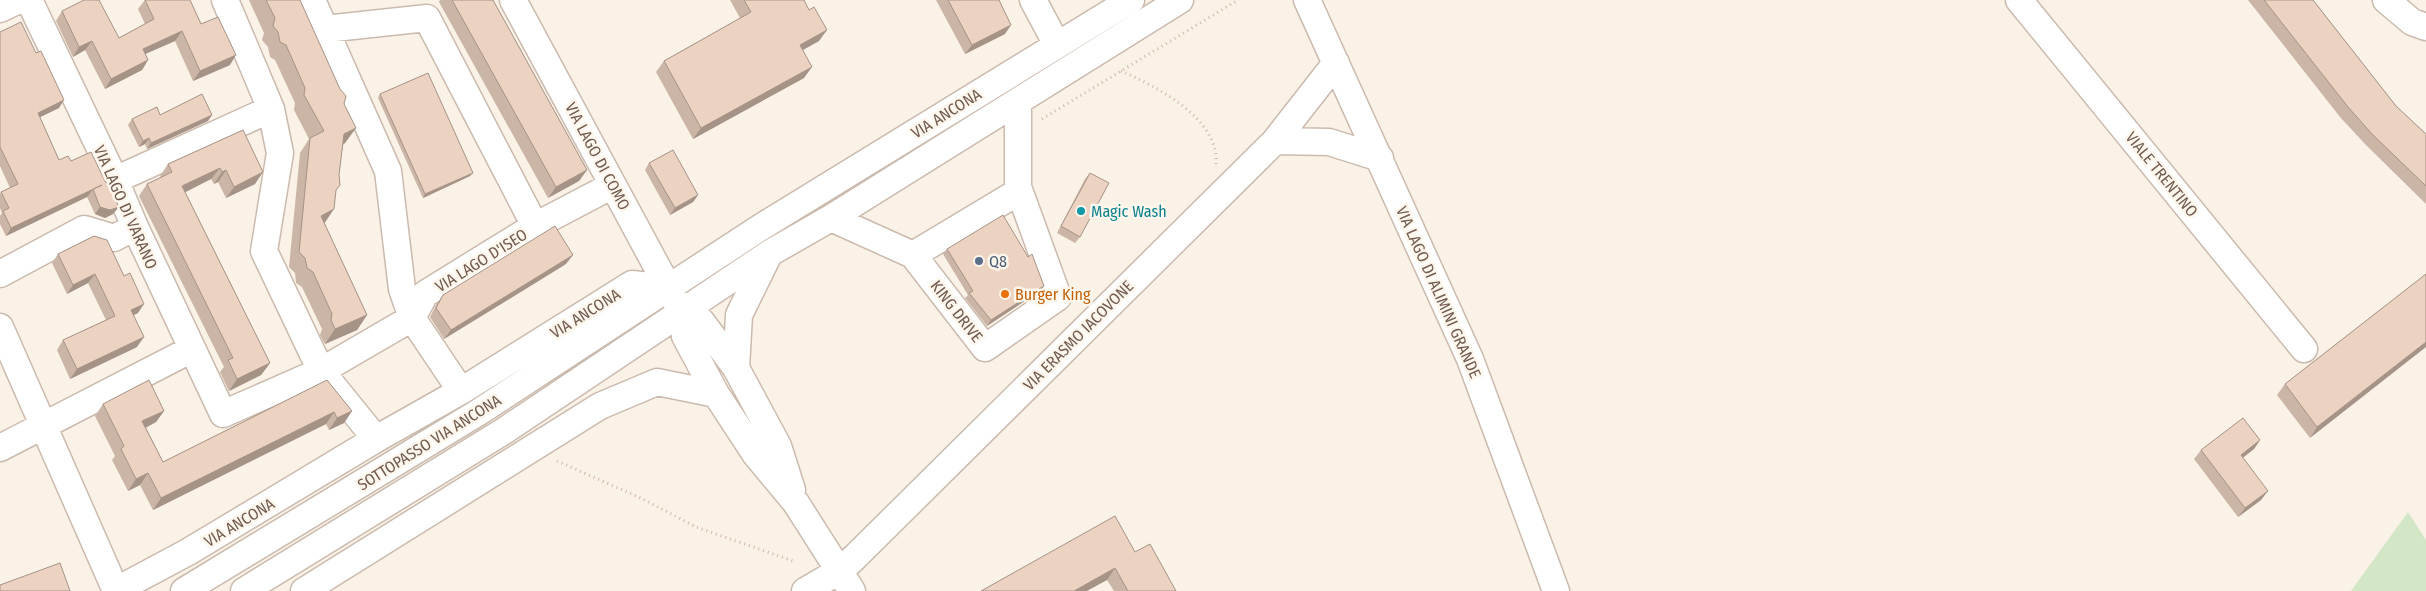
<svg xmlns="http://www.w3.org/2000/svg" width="2426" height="591" viewBox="0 0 2426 591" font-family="'Fira Sans Condensed',sans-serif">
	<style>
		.green { fill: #d3e6c6 }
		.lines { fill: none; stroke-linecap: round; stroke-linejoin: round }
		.minor-casing { stroke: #cbbaae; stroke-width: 29 }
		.path { stroke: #d1b6a4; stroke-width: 3; stroke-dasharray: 1 4; stroke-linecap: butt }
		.minor { stroke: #fff; stroke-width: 26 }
		.wall { fill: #cbb5a6 }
		.shaded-wall { fill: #a59387 }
		.building { fill: #ecd2c1; stroke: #a59387 }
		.culture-dot { fill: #0f9aa8; stroke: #fdf6ec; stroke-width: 2 }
		.service-dot { fill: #5c6f8a; stroke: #fdf6ec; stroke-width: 2 }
		.food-dot { fill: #e8710a; stroke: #fdf6ec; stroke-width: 2 }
		.labels { text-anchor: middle; stroke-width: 5; stroke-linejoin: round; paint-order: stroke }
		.street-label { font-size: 16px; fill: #715a4e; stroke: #fdf6ec }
		.culture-label { font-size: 16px; fill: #0d838f; stroke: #fdf6ec; text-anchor: start }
		.service-label { font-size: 16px; fill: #4e5e75; stroke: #fdf6ec; text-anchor: start }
		.food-label { font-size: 16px; fill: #c56008; stroke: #fdf6ec; text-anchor: start }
	</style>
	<rect width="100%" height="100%" fill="#faf2e7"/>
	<path class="green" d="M 2408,512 L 2426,540 L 2426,591 L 2351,591 Z"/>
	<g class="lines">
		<g class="minor-casing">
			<path id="minor" d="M 29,0 L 115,180 L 135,227 L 223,414 L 321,371 L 412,318 L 425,294 L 535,226 L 613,185
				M 225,0 L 271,109 L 280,153 L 264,251 L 321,371 L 376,439
				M 312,0 L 388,171 L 402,289 L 412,318 L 461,391
				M 513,0 L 682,313 L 685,336 L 716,394 L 756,455 L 796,503 L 852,591
				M 1033,0 L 1057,45
				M 1307,0 L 1470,359 L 1556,591
				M 2019,0 L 2304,349
				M 2386,0 L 2412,22 L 2426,27
				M 0,9 L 19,0
				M 325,29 L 427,18 L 535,226
				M 1275,141 L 1329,142 L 1380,158
				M 115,180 L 271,109
				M 831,218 L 913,255 L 1018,192 L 1018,101
				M 769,254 L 739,315 L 736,368 L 778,446 L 792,490
				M 913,255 L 985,348 L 1058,297 L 1018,187
				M 0,274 L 84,229 L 114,238 L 135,227
				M 682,313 L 701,321 L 736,368
				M 0,327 L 116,591
				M 0,448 L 192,349
				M 115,591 L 188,552 L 376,439 L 461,391 L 632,284 L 669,288
				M 184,591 L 479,412 L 758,229 L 1131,0
				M 244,591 L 504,431 L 770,253 L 831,218 L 1180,0
				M 304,591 L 600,406 L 657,382 L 716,394
				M 805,591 L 841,570 L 855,557 L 1275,141 L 1336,63"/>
		</g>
		<path class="path" d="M 1121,71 C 1156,86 1220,119 1216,164
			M 1042,119 L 1238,0
			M 557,461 L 643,499 L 696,527 L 793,561"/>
		<use href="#minor" class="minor"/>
	</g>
	<path class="wall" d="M 145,0 L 190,0 L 201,24 L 230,65 L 193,81 L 175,41 L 145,54 L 148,60 L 142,70 L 105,89 L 85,50 L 73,57 L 56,21 L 62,11 L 119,38 L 145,24 L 138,9 Z
		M 249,0 L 300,0 L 344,104 L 356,128 L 345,143 L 343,145 L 336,191 L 324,223 L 367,315 L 357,330 L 325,344 L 320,335 L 322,329 L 302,287 L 296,283 L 295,273 L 289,267 L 300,153 L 309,139 L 294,110 L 295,103 L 275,60 L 270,57 L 268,47 L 262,40 L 264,33 Z
		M 440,0 L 493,0 L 587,170 L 579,181 L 548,198 L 439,2 Z
		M 730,0 L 804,0 L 819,41 L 803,50 L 804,78 L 693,139 L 656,72 L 664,61 L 740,18 Z
		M 936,0 L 999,0 L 1005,34 L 965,54 Z
		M 2248,0 L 2313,0 L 2396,106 L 2426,134 L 2426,204 L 2365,144 L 2340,117 Z
		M 0,32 L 59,108 L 40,117 L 59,160 L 71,161 L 113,214 L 105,218 L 95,214 L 87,197 L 6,236 L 0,224 L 0,216 L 2,213 L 0,208 L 0,194 L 1,192 L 10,188 L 0,166 Z
		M 380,94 L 470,176 L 423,198 L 378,98 Z
		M 160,115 L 208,121 L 147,149 L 145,144 L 139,147 L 128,125 L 132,119 Z
		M 243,130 L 255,184 L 226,198 L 218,182 L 214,184 L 211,179 L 185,192 L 270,363 L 261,375 L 229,391 L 220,372 L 224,367 L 139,196 L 147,184 L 161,177 L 160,176 L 168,164 Z
		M 649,163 L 698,195 L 693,202 L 670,215 L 645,170 Z
		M 1090,173 L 1080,237 L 1075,243 L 1057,233 L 1085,179 Z
		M 94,236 L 138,313 L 133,315 L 137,347 L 70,379 L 57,350 L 63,340 L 106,320 L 88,283 L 67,294 L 52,263 L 58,254 Z
		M 947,249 L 1028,257 L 1040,291 L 987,326 L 965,298 L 968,295 L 943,254 Z
		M 566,264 L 444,339 L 430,317 L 436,305 L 443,295 Z
		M 2426,274 L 2310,438 L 2277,395 L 2285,384 Z
		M 327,380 L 352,411 L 344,423 L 329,430 L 326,424 L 153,510 L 140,485 L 128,491 L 112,460 L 115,456 L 95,416 L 103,404 L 164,411 L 156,422 L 146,428 L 163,462 Z
		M 2260,440 L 2254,449 L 2243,458 L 2261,500 L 2238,517 L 2194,459 L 2201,450 Z
		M 1135,552 L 1176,591 L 1114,591 L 1107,580 L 981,591 Z"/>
	<path class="shaded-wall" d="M 1011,25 L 1005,34 L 965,54 L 972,45 Z
		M 827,30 L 819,41 L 792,56 L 800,45 Z
		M 182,31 L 175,41 L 136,58 L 143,49 Z
		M 92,41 L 85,50 L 73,57 L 79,47 Z
		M 236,55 L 230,65 L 193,81 L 200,71 Z
		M 148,60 L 142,70 L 105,89 L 111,79 Z
		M 812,67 L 804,78 L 693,139 L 701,128 Z
		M 64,100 L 59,108 L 32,121 L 38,113 Z
		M 212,115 L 208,121 L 147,149 L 151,143 Z
		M 356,128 L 345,143 L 334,149 L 344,134 Z
		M 149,138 L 145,144 L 139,147 L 143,141 Z
		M 220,168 L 211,179 L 174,198 L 182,186 Z
		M 226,170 L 218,182 L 214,184 L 222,172 Z
		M 587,170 L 579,181 L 548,198 L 556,187 Z
		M 263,172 L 255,184 L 226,198 L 234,187 Z
		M 473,173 L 470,176 L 423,198 L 425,194 Z
		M 93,189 L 87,197 L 6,236 L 11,228 Z
		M 698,195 L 693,202 L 670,215 L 675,208 Z
		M 100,207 L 119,207 L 113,214 L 105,218 L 95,214 Z
		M 334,209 L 324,224 L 321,216 Z
		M 573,255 L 566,264 L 444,339 L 451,330 Z
		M 95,274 L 88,283 L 67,294 L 73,285 Z
		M 1044,286 L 1040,291 L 987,326 L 991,320 Z
		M 144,304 L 138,313 L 124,320 L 131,310 Z
		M 367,315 L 357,330 L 325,344 L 335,329 Z
		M 144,337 L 137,347 L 70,379 L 77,369 Z
		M 2426,342 L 2426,347 L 2310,438 L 2317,427 Z
		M 270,363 L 261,375 L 229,391 L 237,379 Z
		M 164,411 L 156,422 L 134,433 L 142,421 Z
		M 352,411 L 344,423 L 329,430 L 337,418 Z
		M 334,412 L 326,424 L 153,510 L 161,498 Z
		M 2260,440 L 2254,449 L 2234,464 L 2241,455 Z
		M 148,473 L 140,485 L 128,491 L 136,479 Z
		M 2268,491 L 2261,500 L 2238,517 L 2245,508 Z
		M 1115,568 L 1107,580 L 1087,591 L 1074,591 Z"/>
	<path class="building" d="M 84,0 L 99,0 L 119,38 L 154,19 L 145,0 L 190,0 L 201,24 L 218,17 L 236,55 L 200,71 L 182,31 L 143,49 L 148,60 L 111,79 L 92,41 L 79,47 L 62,11 Z
		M 266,0 L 300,0 L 340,89 L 346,96 L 344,104 L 356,128 L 344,134 L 339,175 L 340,185 L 336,190 L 334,209 L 321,216 L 367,315 L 335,329 L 331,320 L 332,314 L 313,272 L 307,268 L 305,258 L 299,252 L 310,138 L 324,131 L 304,95 L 305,88 L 286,45 L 280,42 L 278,32 L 273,26 L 275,18 Z
		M 452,0 L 493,0 L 587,170 L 556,187 Z
		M 744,0 L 804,0 L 809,10 L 814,7 L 827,30 L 800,45 L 812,67 L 701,128 L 664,61 L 751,12 Z
		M 948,0 L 999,0 L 1011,25 L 972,45 Z
		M 2264,0 L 2313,0 L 2396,106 L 2426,134 L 2426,186 L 2372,134 L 2348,107 Z
		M 21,22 L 36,53 L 41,51 L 64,100 L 38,113 L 59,160 L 68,156 L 71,161 L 91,152 L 106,183 L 108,182 L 119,207 L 110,210 L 100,207 L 93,189 L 102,185 L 11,228 L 3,211 L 9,208 L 1,192 L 18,184 L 0,147 L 0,32 Z
		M 428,73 L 473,173 L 425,194 L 380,94 Z
		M 202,94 L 212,115 L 151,143 L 149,138 L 143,141 L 132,119 L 157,107 L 160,115 Z
		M 243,130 L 263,172 L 234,187 L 226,170 L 222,172 L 220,168 L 182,186 L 270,363 L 237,379 L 228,360 L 233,358 L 147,184 L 172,172 L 168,164 Z
		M 673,150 L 698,195 L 675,208 L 649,163 Z
		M 1090,173 L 1109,183 L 1080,237 L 1061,226 Z
		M 1003,215 L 1028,257 L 1032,254 L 1044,286 L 991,320 L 969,293 L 973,291 L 947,249 Z
		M 555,226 L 573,255 L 451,330 L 436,308 L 443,295 Z
		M 94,236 L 107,240 L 124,276 L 130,273 L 144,304 L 131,310 L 144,337 L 77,369 L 63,340 L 115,316 L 95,274 L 73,285 L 58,254 Z
		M 2426,274 L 2426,342 L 2317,427 L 2285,384 Z
		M 149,380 L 164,411 L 142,421 L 163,462 L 327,380 L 352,411 L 337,418 L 334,412 L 161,498 L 148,473 L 136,479 L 121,449 L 124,446 L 103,404 Z
		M 2243,418 L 2260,440 L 2241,455 L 2268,491 L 2245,508 L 2201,450 Z
		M 1115,516 L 1135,552 L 1150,544 L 1176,591 L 1128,591 L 1115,568 L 1074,591 L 981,591 Z
		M 60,563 L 70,591 L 0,591 L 0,585 Z"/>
	<circle class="culture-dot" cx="1081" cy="211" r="5"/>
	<circle class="service-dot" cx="979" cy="261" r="5"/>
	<circle class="food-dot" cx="1005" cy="294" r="5"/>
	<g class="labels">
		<g class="street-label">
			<text transform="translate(946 113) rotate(-32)" y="6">VIA ANCONA</text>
			<text transform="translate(598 156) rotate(62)" y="6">VIA LAGO DI COMO</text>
			<text transform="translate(2162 174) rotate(51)" y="6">VIALE TRENTINO</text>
			<text transform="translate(126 207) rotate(66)" y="6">VIA LAGO DI VARANO</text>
			<text transform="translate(481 260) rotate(-32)" y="6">VIA LAGO D'ISEO</text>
			<text transform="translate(1439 292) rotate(66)" y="6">VIA LAGO DI ALIMINI GRANDE</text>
			<text transform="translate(957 311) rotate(52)" y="6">KING DRIVE</text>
			<text transform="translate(585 313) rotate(-32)" y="6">VIA ANCONA</text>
			<text transform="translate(1078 335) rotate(-45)" y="6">VIA ERASMO IACOVONE</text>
			<text transform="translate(429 442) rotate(-32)" y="6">SOTTOPASSO VIA ANCONA</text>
			<text transform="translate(239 522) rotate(-31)" y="6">VIA ANCONA</text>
		</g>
		<g class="culture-label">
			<text x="1091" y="217">Magic Wash</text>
		</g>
		<g class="service-label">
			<text x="989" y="267">Q8</text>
		</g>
		<g class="food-label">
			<text x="1015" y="300">Burger King</text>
		</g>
	</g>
</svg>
